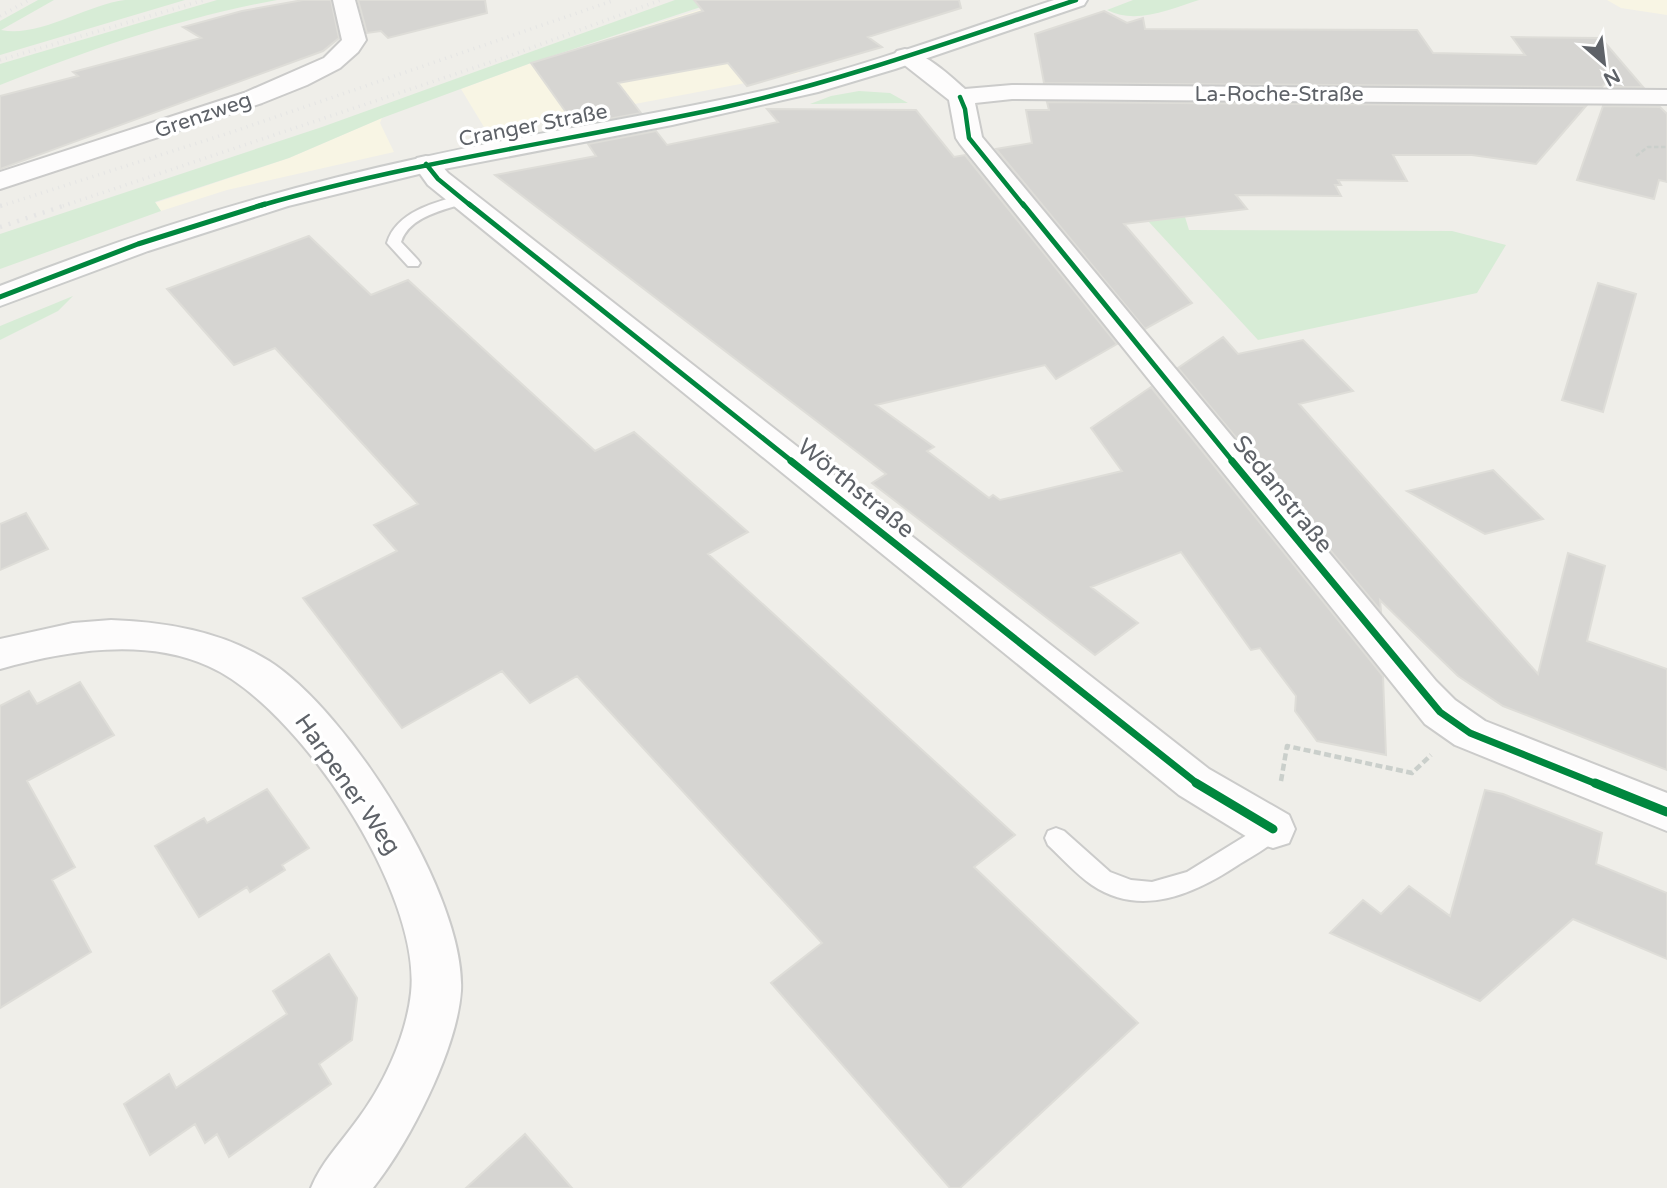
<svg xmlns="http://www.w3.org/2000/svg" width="1667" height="1188" viewBox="0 0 1667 1188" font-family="'Varela Round',sans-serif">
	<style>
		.commercial { fill: #f8f5e4 }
		.green { fill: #d7ecd6 }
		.building { fill: #d6d5d2; stroke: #deddd8; stroke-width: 2 }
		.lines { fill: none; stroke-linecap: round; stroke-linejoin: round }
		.lane-casing { stroke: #cbcbca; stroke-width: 4 }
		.street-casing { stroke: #cbcbca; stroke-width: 4 }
		.secondary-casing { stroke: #cbcccb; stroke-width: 4 }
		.path-far1 { stroke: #cacfcb; stroke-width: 2.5; stroke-dasharray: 4.5 2.5; stroke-linecap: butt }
		.path { stroke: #cacfcb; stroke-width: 4.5; stroke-dasharray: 7 3.5; stroke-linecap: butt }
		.lane { fill: #fdfcfc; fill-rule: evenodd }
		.street { fill: #fdfcfc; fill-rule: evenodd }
		.secondary { fill: #fdfcfc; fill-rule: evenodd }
		.rail-far1 { stroke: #e5e5e4; stroke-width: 3.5; stroke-dasharray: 1 5; stroke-linecap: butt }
		.rail { stroke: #e5e5e4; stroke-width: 4.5; stroke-dasharray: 2 7; stroke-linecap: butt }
		.cycleway-far3-casing { stroke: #fff; stroke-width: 7 }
		.cycleway-far2-casing { stroke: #fff; stroke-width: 9 }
		.cycleway-far1-casing { stroke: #fff; stroke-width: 11 }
		.cycleway-casing { stroke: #fff; stroke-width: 13 }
		.cycleway-far3 { stroke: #00873e; stroke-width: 4.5 }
		.cycleway-far2 { stroke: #00873e; stroke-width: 5 }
		.cycleway-far1 { stroke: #00873e; stroke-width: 7 }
		.cycleway { stroke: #00873e; stroke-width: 9 }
		.labels { text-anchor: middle; stroke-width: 7; stroke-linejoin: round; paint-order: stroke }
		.far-street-label { font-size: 21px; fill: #5e6268; stroke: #fff }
		.street-label { font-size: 24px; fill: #5e6268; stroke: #fff }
	</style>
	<rect width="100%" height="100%" fill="#efeee9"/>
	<path class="commercial" d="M 1607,0 L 1667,0 L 1667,15 L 1621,8 Z
		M 702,9 L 785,49 L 799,73 L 487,132 L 461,89 L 531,63 Z
		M 382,118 L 380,123 L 394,152 L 227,190 L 161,211 L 155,203 L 289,158 Z"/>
	<path class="green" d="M 38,0 L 54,0 L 1,30 C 39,38 86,5 125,0 C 145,0 166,0 185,0 L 0,55 L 0,21 Z
		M 217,0 L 277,0 C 183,17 88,50 0,85 L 0,64 Z
		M 675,0 L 722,0 L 531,63 L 382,118 L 289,158 L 155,202 L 161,211 L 0,269 L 0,234 L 322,127 Z
		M 1133,0 L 1199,0 C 1170,9 1136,25 1107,10 Z
		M 859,91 L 890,93 L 908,103 L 810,104 L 831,96 Z
		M 1100,169 L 1185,217 L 1189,230 L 1452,231 L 1506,245 L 1477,293 L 1258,340 Z
		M 73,296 L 58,311 L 0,340 L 0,326 Z"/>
	<path class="building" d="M 303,0 L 331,0 L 339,38 L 323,51 L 0,169 L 0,96 L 78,76 L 73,72 L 201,38 L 183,27 L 242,11 Z
		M 358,0 L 485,0 L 487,13 L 388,38 L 381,31 L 367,33 Z
		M 694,0 L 959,0 L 961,8 L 868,37 L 882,47 L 747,86 L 728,63 L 618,83 L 641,113 L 575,125 L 531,63 L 703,11 Z
		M 1104,11 L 1127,23 L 1143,18 L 1145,29 L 1417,30 L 1433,53 L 1525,55 L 1512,37 L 1601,38 L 1643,87 L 1610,87 L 1616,71 L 1602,87 L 1044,83 L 1035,34 Z
		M 1047,102 L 1586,106 L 1536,164 L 1472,155 L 1393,155 L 1407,181 L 1338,180 L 1341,185 L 1335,185 L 1341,196 L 1236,195 L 1247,209 L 1124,224 L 1192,303 L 1145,329 L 996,149 L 1032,143 L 1026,110 L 1049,110 Z
		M 1603,106 L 1660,107 L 1667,114 L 1667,182 L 1659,180 L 1654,199 L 1577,180 Z
		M 767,109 L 916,110 L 954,157 L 965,155 L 1117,344 L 1056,379 L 1045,365 L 876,405 L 934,447 L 927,451 L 989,498 L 993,495 L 1000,500 L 1122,471 L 1091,428 L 1151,387 L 1383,676 L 1386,755 L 1317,741 L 1295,711 L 1296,696 L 1260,648 L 1251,650 L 1181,552 L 1091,587 L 1138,623 L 1095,655 L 872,483 L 886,474 L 495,175 L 596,156 L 588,144 L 656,131 L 667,145 L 778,122 Z
		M 309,236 L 371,295 L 408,280 L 595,451 L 634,432 L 748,532 L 708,554 L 1015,835 L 974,867 L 1138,1023 L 960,1188 L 950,1188 L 771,983 L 822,943 L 577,676 L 530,703 L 502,671 L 402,728 L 303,598 L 397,551 L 374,525 L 418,504 L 275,348 L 234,365 L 167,289 Z
		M 1598,283 L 1636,294 L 1603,412 L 1562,400 Z
		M 1223,337 L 1238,354 L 1303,340 L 1353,391 L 1299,404 L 1538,674 L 1568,553 L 1605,566 L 1587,641 L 1667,669 L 1667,770 L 1503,706 L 1458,676 L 1380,600 L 1381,611 L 1178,368 Z
		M 1493,470 L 1543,519 L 1485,534 L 1407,491 Z
		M 26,513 L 48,549 L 0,570 L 0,524 Z
		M 80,682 L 114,735 L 27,781 L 75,867 L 52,880 L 91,952 L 0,1008 L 0,706 L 29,691 L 37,704 Z
		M 267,789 L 309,848 L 282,865 L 285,870 L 250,892 L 247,887 L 199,917 L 155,846 L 204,818 L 207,823 Z
		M 1485,790 L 1503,794 L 1602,833 L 1596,864 L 1667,893 L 1667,959 L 1573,919 L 1480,1001 L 1330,933 L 1363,900 L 1381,914 L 1409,886 L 1450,916 Z
		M 329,954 L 357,998 L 352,1040 L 319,1064 L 331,1084 L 229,1157 L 217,1134 L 205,1143 L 195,1124 L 150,1155 L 124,1104 L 169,1074 L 176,1088 L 287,1014 L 273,991 Z
		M 525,1134 L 572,1188 L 466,1188 Z"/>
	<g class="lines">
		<g class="lane-casing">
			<path id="lane" d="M 463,195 L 470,199 L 468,202 C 445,210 409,216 401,242 L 418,260 L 420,263 L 418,266 L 408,266 L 387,243 C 396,212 435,202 463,195 Z
				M 1273,819 L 1281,822 L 1284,829 C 1277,844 1252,856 1238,865 C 1194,894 1141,918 1092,885 C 1076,874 1062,858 1048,845 L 1045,838 L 1048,831 L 1056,828 L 1064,831 L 1110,872 L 1131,880 L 1152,882 L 1187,872 Z"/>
		</g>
		<g class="street-casing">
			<path id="street" d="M 333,0 L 355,0 L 366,40 L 358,52 L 340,68 L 307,85 L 262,103 L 0,189 L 0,172 L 244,93 L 324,58 L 342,40 Z
				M 905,49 C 928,55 948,74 965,89 L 1012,85 L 1667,90 L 1667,104 L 1012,99 L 975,103 L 982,137 L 1436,681 L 1455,700 L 1485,721 L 1667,793 L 1667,831 L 1455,745 L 1425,724 L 960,144 L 956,138 L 949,100 L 893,56 L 897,51 Z
				M 426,156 L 435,158 L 448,173 L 1209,769 L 1289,815 L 1295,829 L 1289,843 L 1273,848 L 1257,843 L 1179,795 L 428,185 L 413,164 L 417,158 Z
				M 111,620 C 165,622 221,631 269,661 C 348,711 466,896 461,991 C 457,1050 409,1143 373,1188 L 311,1188 C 321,1163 339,1145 355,1123 C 382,1088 406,1038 411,993 C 422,893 298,705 208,666 C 143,637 65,651 0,669 L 0,639 L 73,623 Z"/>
		</g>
		<g class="secondary-casing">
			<path id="secondary" d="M 1054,0 L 1087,0 L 1084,5 L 895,69 L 818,92 L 672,125 L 423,173 L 288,206 L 148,251 L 0,306 L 0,286 C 137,232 276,189 420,158 C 536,132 655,116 771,89 C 867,66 960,31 1054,0 Z"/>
		</g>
		<path class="path-far1" d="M 1636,156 L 1648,147 L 1667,147"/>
		<path class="path" d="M 1281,781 L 1287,746 L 1412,773 L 1431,755"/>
		<use href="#lane" class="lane"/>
		<use href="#street" class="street"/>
		<use href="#secondary" class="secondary"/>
		<path class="rail-far1" d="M 0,16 L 29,0
			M 0,60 L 204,0
			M 1,206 L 232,132 L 615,0
			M 63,206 L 506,57 L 661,0"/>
		<path class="rail" d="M 0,206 L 6,204
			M 0,227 L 69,204"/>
		<g class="cycleway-far3-casing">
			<path id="cycleway-far3" d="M 960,97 L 965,109 L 969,138 L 1024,206
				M 426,164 L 438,179 L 471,206
				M 259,206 C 411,162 567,141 721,108 C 842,81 958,39 1076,0"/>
		</g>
		<g class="cycleway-far2-casing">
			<path id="cycleway-far2" d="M 469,204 L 794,463
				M 1023,204 L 1234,463
				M 0,297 L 138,244 L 265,204"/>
		</g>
		<g class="cycleway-far1-casing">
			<path id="cycleway-far1" d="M 791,461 L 1199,785
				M 1232,461 L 1440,712 L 1470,733 L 1599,785"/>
		</g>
		<g class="cycleway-casing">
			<path id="cycleway" d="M 1196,783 L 1273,829
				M 1595,783 L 1667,812"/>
		</g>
		<use href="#cycleway-far3" class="cycleway-far3"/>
		<use href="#cycleway-far2" class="cycleway-far2"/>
		<use href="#cycleway-far1" class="cycleway-far1"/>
		<use href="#cycleway" class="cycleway"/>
	</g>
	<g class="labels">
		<g class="far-street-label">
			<text x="1279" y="101">La-Roche-Straße</text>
			<text transform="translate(203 115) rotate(-19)" y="7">Grenzweg</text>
			<text transform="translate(533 125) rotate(-11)" y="7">Cranger Straße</text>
		</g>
		<g class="street-label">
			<text transform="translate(856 488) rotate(39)" y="8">Wörthstraße</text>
			<text transform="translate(1283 494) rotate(51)" y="8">Sedanstraße</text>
			<text transform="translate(348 784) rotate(55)" y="8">Harpener Weg</text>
		</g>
	</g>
	<g transform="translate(1604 63) rotate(152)" stroke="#ffffff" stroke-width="5" paint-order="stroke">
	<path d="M0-5L12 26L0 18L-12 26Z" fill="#5e6268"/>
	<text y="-10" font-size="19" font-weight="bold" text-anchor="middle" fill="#5e6268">N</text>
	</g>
</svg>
